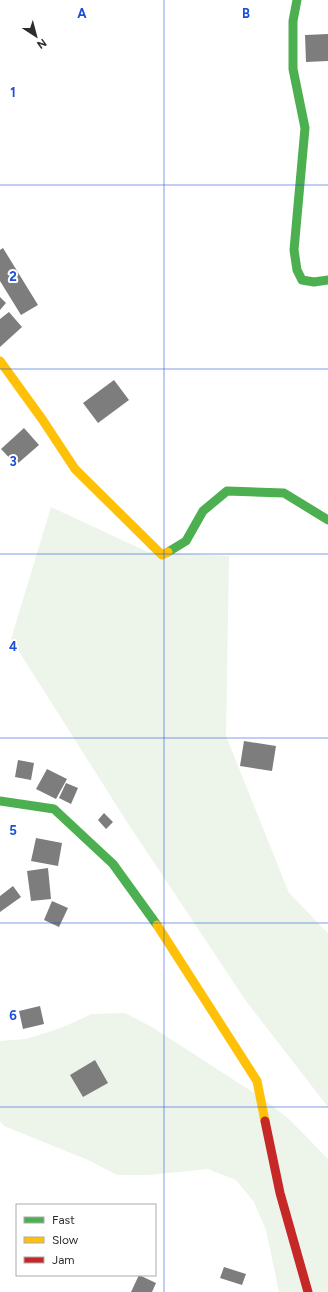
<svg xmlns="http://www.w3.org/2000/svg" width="328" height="1292" viewBox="0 0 328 1292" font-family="Figtree,sans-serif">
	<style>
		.green { fill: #edf4ea }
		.building { fill: #7d7d7d }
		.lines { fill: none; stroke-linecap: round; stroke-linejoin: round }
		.fast { stroke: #4caf50; stroke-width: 9 }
		.slow { stroke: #ffc107; stroke-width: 9 }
		.jam { stroke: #c62828; stroke-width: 9 }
		.grid { fill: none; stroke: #1d4ed8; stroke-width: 1; stroke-opacity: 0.55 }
		.grid-label { font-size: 13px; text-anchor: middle; font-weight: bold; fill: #1d4ed8; stroke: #fff; stroke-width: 4; stroke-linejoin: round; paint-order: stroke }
	</style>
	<rect width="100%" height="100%" fill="#fff"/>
	<path class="green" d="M 51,507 L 148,552 L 229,556 L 226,736 L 289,893 L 328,933 L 328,1107 L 246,1001 L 127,822 L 11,639 Z
		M 125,1013 L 152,1027 L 265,1100 L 290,1120 L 328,1159 L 328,1292 L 279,1292 L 266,1230 L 254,1202 L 236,1180 L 208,1169 L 148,1175 L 117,1175 L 88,1160 L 4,1126 L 0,1121 L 0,1041 L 26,1039 L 61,1028 L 92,1014 Z"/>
	<path class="building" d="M 328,34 L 328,61 L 306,62 L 305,35 Z
		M 3,248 L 38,305 L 21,315 L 0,281 L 0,250 Z
		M 0,297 L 6,303 L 0,310 Z
		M 9,312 L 22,327 L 0,347 L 0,319 Z
		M 114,380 L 129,400 L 98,423 L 83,403 Z
		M 24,428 L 39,445 L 16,465 L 1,449 Z
		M 244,741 L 276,746 L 272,771 L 240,766 Z
		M 18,760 L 34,763 L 31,780 L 15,777 Z
		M 47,769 L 67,779 L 56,799 L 36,789 Z
		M 66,783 L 78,788 L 71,804 L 59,798 Z
		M 104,813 L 113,822 L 106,829 L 98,820 Z
		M 36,838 L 62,843 L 58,866 L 31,861 Z
		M 48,868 L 51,899 L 31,901 L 27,871 Z
		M 13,886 L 21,897 L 0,912 L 0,896 Z
		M 52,901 L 68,908 L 59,927 L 44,920 Z
		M 40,1006 L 44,1024 L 23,1029 L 19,1011 Z
		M 95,1060 L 108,1083 L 83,1097 L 70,1075 Z
		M 224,1267 L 246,1274 L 242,1285 L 220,1278 Z
		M 139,1275 L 156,1283 L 152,1292 L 131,1292 Z"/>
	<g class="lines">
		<path class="fast" d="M 297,0 L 293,21 L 293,69 L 305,128 L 294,250 L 297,270 L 302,280 L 314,282 L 328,280
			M 168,552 L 186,541 L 203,511 L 227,491 L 284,493 L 328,520
			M 0,801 L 54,809 L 113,864 L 157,925"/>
		<path class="slow" d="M 0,361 L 42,419 L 75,469 L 162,555 L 168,552
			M 157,925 L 257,1081 L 265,1121"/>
		<path class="jam" d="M 265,1121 L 280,1193 L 308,1292"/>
	</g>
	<path class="grid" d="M 164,0 L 164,1292M 0,185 L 328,185M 0,369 L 328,369M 0,554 L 328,554M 0,738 L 328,738M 0,923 L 328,923M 0,1107 L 328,1107"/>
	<g class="grid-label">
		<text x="82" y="18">A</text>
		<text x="246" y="18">B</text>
		<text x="13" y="97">1</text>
		<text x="13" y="281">2</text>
		<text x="13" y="466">3</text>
		<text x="13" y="651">4</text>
		<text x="13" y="835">5</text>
		<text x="13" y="1020">6</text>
	</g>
	<rect x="16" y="1204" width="140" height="72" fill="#ffffff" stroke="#ababab"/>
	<rect x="24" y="1217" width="20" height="6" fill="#4caf50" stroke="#ababab"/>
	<text x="52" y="1224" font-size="12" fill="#2c2c2c">Fast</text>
	<rect x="24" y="1237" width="20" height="6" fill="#ffc107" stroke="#ababab"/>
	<text x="52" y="1244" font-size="12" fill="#2c2c2c">Slow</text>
	<rect x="24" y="1257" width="20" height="6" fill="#c62828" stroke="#ababab"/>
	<text x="52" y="1264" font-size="12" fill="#2c2c2c">Jam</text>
	<g transform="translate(36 36) rotate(144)" stroke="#ffffff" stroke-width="3" paint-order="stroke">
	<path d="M0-3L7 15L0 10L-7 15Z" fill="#2c2c2c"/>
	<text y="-6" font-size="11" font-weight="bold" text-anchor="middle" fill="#2c2c2c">N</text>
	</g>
</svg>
